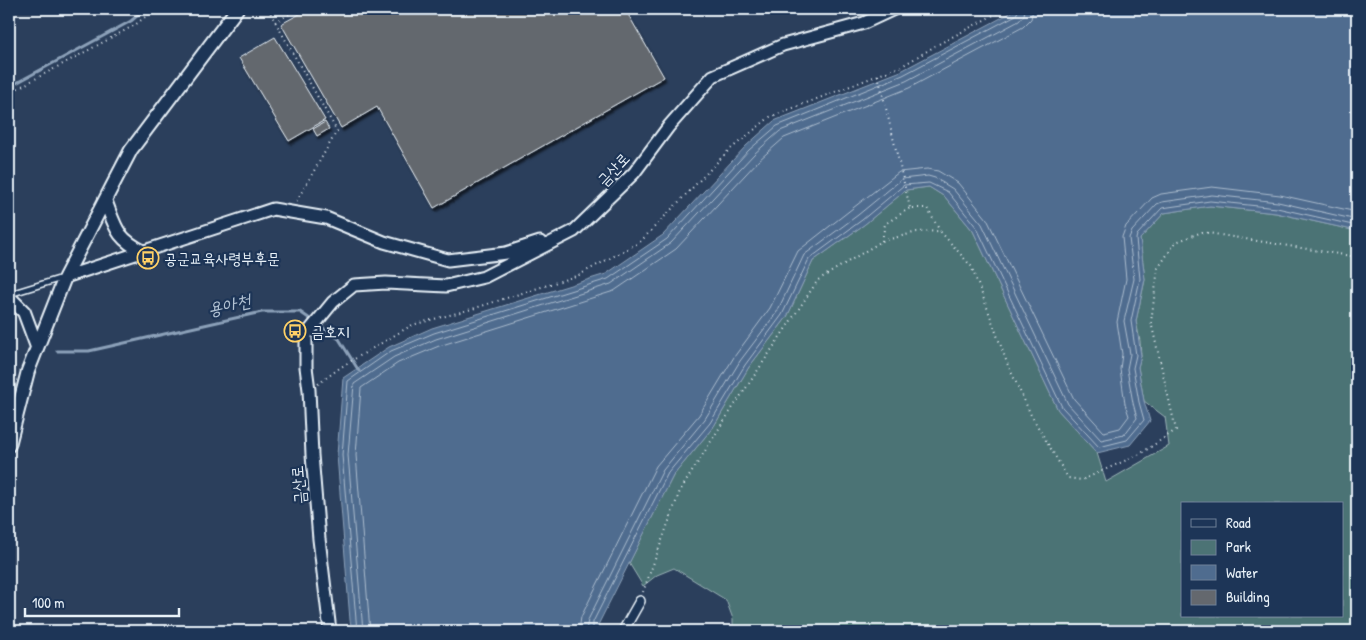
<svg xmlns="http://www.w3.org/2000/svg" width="1366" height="640" viewBox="0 0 1366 640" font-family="'Patrick Hand','Poor Story',sans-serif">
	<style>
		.green { fill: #4c7375; stroke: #9ab2b6; fill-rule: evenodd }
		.water { fill: #4f6c8f; stroke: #8ca1b9 }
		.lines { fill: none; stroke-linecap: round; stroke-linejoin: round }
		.shore { stroke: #abbcce; stroke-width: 1 }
		.stream { stroke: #8ca1b9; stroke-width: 3 }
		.building { fill: #64686e; stroke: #e8f1f8; filter: url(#shadow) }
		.service-casing { stroke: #e8f1f8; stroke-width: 8 }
		.minor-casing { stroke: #e8f1f8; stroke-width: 12 }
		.tertiary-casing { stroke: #e8f1f8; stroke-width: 15 }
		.secondary-casing { stroke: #e8f1f8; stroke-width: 16 }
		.path { stroke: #e8f1f8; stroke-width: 2; stroke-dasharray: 1 4; stroke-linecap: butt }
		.service { stroke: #1d3557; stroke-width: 4.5 }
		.minor { stroke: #1d3557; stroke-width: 9 }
		.tertiary { stroke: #1d3557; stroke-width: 11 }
		.secondary { stroke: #1d3557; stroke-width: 12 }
		.labels { text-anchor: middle; stroke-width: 4.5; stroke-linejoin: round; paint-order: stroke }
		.street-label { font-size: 16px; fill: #e8f1f8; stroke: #1d3557 }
		.poi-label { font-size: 16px; fill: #e8f1f8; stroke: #1d3557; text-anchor: start }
		.water-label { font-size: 18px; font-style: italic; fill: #b2c2d3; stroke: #1d3557 }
	</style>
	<defs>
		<filter id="shadow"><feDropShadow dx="2" dy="3.5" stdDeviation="1" flood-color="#0009"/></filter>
	</defs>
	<rect width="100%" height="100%" fill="#2b3f5c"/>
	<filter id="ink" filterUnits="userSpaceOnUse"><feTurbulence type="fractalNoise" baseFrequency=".02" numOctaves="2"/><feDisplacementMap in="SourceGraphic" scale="10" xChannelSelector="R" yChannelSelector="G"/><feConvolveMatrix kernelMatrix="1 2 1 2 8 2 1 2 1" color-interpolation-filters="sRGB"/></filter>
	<g filter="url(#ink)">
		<path class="green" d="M 929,187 L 945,197 L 973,231 L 1058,410 L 1097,453 L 1106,482 L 1169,446 L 1165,417 L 1144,401 L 1138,367 L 1141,356 L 1140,341 L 1136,321 L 1145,280 L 1140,239 L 1164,213 L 1210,206 L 1276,213 L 1357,231 L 1357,631 L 733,631 L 733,619 L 726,600 L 674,568 L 657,575 L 643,586 L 629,563 L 673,476 L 714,426 L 749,367 L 787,317 L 813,261 L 865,224 L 906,190 ZM 1182,504 L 1342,504 L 1342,616 L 1182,616 Z"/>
		<path class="water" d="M 1018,9 L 1357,9 L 1357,231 L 1276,213 L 1210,206 L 1164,213 L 1140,239 L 1145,279 L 1136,321 L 1141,356 L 1138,367 L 1144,401 L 1150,421 L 1130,445 L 1097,453 L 1058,410 L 973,231 L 945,197 L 929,187 L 906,190 L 865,224 L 813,261 L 787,317 L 749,367 L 714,426 L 673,476 L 598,625 L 597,631 L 352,631 L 350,620 L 337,455 L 343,378 L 389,347 L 432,328 L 606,274 L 663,235 L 746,146 L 774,121 L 901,71 Z"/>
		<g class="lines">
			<path class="shore" d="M 357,631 L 342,455 L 348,381 L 391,351 L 434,333 L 608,279 L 667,239 L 749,150 L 777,126 L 903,75 L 1016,15 L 1019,9
				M 363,631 L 348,455 L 354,384 L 394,357 L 436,339 L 611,284 L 671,243 L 754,154 L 780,131 L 906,81 L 1019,21 L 1024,15 L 1025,9
				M 370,631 L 356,455 L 361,388 L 398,363 L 439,346 L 614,291 L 676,249 L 759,160 L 784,138 L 909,88 L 1023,27 L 1031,19 L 1033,9
				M 579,631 L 581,617 L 656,466 L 699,415 L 734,357 L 770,308 L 798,251 L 899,172 L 927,169 L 938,171 L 958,183 L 987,219 L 1074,399 L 1104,432 L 1120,428 L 1129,416 L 1125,404 L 1120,369 L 1122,354 L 1117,322 L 1126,279 L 1122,237 L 1126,226 L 1152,198 L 1161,194 L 1212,187 L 1280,195 L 1357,212
				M 586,631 L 588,620 L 663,470 L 705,419 L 740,361 L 777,312 L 804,255 L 858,215 L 902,179 L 928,176 L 935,178 L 953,189 L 982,224 L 1068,404 L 1101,440 L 1124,435 L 1137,418 L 1133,403 L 1127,369 L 1130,354 L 1124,321 L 1134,279 L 1129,238 L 1132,231 L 1157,204 L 1162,202 L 1212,195 L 1278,202 L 1357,220
				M 593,631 L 593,622 L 668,473 L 710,423 L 745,365 L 782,315 L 809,259 L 862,220 L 904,185 L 929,183 L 948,192 L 977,228 L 1062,407 L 1099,447 L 1127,440 L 1144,420 L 1139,402 L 1133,368 L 1136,355 L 1131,321 L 1140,279 L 1136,239 L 1137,235 L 1162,208 L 1210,201 L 1277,208 L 1357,226"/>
			<path class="stream" d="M 9,87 L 131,21 L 145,9
				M 57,351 L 89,351 L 262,312 L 300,312 L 339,339 L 359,371
				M 9,355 L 11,355"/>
		</g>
		<path class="building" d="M 309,9 L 625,9 L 664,77 L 434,208 L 377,107 L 341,128 L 281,24 Z
			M 275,37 L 325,120 L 289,141 L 239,58 Z
			M 325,122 L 329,129 L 317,136 L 313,129 Z"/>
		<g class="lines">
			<g class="service-casing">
				<path id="service" d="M 10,294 L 62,278"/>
			</g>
			<g class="minor-casing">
				<path id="minor" d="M 623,631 L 640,601"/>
			</g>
			<g class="tertiary-casing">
				<path id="tertiary" d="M 65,277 L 273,209 L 326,218 L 384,242 L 448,260 L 506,253 L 540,242
					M 330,631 L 319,539 L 312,455 L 309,390 L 306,367 L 306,335 L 333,302 L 354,285 L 386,283 L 446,286 L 484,277 L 574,231 L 634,173 L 669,126 L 713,76 L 783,45 L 864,23 L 894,9"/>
			</g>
			<g class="secondary-casing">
				<path id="secondary" d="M 105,200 C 116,228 116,238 144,252
					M 9,297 L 24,312 L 37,347
					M 9,445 L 28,371 L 65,277 L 131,150 L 237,9"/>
			</g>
			<path class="path" d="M 268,9 L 337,131 L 296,202
				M 275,22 L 299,9
				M 878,75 L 910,208
				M 9,93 L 135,25 L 155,9
				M 882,241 L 885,224 L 910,208 L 927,208 L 940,231
				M 318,384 L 341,367 L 412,325 L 472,309 L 579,275 L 640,242 L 727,152 L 770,117 L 902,66 L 937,45 L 1005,9
				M 643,592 L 680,491 L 720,427 L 818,280 L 882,241 L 917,232 L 940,231 L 971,266 L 988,310 L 1007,363 L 1031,415 L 1068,478 L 1082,480 L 1140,454 L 1176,430 L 1151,322 L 1158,268 L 1176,242 L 1202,232 L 1357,257"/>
			<use href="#service" class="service"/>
			<use href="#minor" class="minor"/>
			<use href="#tertiary" class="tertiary"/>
			<use href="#secondary" class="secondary"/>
		</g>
	</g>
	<defs>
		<g id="bus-ring" transform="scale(1.125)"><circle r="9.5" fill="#1d3557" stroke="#ffd166" stroke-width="1.5"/><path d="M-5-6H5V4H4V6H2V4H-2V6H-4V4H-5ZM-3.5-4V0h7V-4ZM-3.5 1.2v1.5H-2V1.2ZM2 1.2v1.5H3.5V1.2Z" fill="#ffd166"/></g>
	</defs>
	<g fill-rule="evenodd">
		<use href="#bus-ring" x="148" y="258"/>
		<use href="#bus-ring" x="295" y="331"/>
	</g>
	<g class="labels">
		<g class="street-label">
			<text transform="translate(613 169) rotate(-47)" y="6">금산로</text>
			<text transform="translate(298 485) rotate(-95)" y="6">금산로</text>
		</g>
		<g class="poi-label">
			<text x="164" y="264">공군교육사령부후문</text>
			<text x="311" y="337">금호지</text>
		</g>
		<g class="water-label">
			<text transform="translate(229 305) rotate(-13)" y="6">용아천</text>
		</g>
	</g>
	<rect width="1366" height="640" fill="none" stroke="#1d3557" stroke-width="30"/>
	<rect x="15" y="15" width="1336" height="610" fill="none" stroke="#e8f1f8" stroke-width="2" filter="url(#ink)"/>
	<rect x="1181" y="502" width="162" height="115" fill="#1d3557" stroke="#6e8097"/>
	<rect x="1191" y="519" width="25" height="8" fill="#1d3557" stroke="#6e8097"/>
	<text x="1226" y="528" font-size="15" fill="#e8f1f8">Road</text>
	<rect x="1191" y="540" width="25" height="15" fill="#4c7375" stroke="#6e8097"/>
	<text x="1226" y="552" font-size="15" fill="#e8f1f8">Park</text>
	<rect x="1191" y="565" width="25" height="15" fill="#4f6c8f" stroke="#6e8097"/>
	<text x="1226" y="578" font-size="15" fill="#e8f1f8">Water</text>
	<rect x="1191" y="590" width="25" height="15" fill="#64686e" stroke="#6e8097"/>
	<text x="1226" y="602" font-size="15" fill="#e8f1f8">Building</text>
	<path d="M25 608v8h154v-8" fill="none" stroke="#e8f1f8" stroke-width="2.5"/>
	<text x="32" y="608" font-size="15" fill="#e8f1f8" stroke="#1d3557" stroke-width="4" paint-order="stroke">100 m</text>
</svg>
